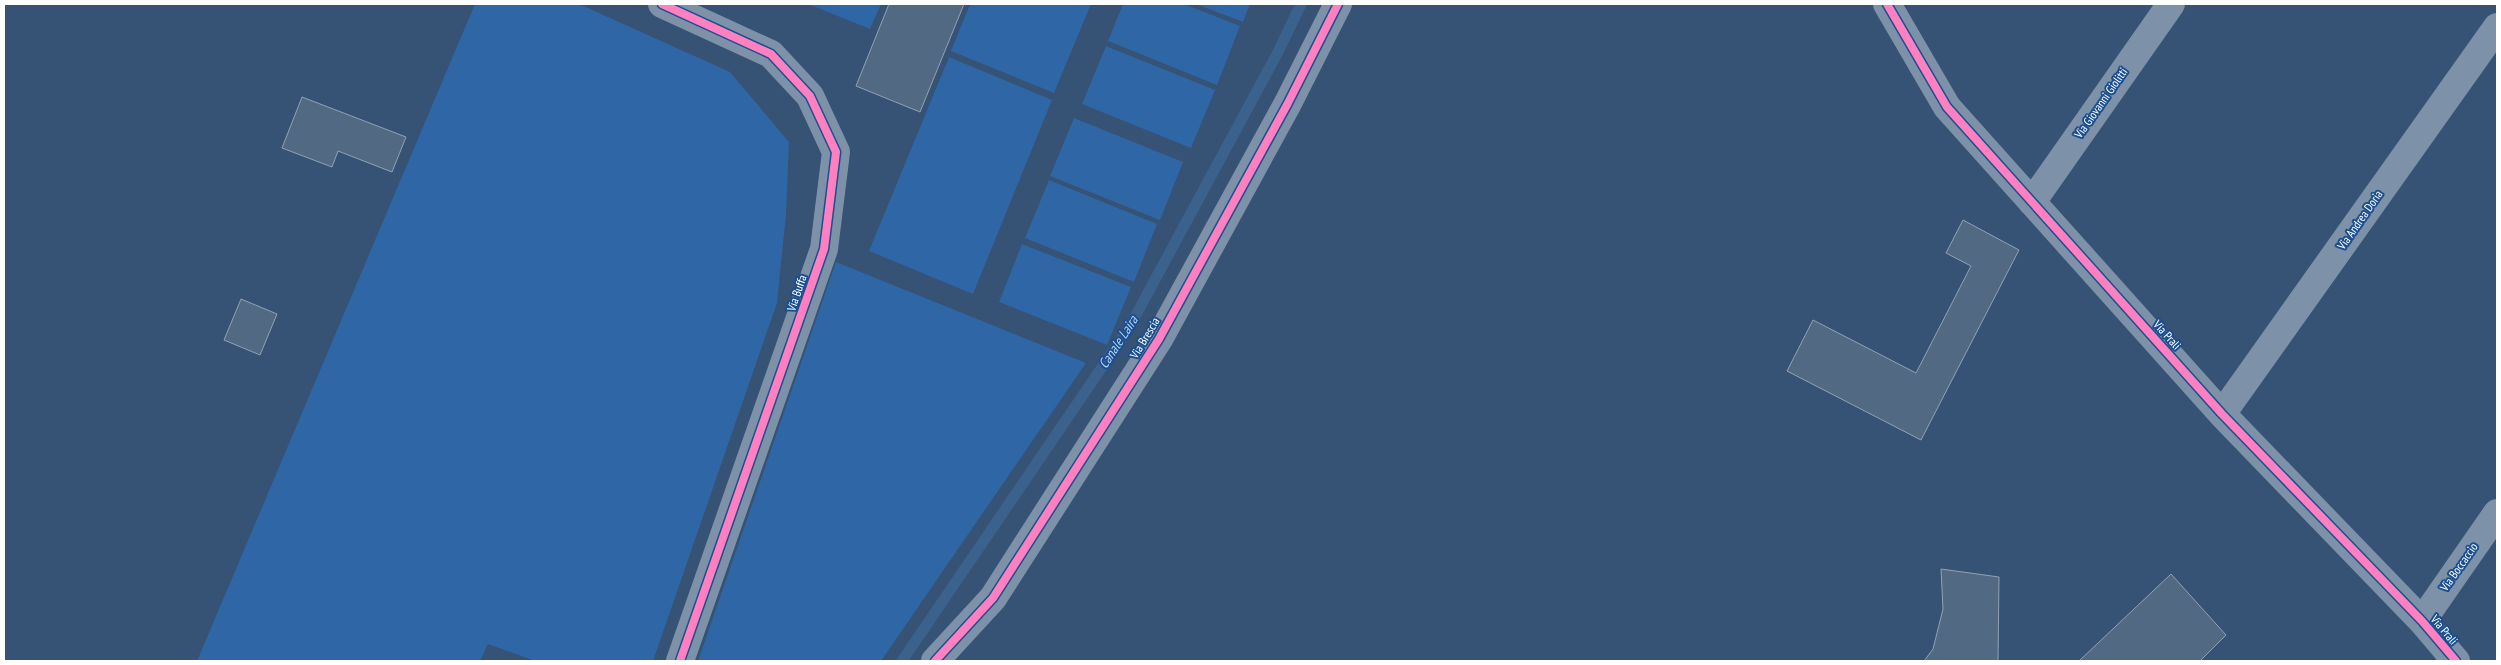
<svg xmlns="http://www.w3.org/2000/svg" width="2501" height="665" viewBox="0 0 2501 665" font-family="'PT Sans Narrow',sans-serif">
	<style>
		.green { fill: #2f66a5 }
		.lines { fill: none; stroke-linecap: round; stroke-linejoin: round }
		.stream { stroke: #3b618d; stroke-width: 11 }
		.building { fill: #526984; stroke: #92a2b6 }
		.minor { stroke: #7d92a8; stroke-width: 28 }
		.cycleway-casing { stroke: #1b4f8f; stroke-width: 11 }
		.cycleway { stroke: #ff80c0; stroke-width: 8 }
		.labels { text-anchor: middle; stroke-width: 4; stroke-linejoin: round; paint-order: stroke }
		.street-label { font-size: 12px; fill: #fff; stroke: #1b4f8f }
		.water-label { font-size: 14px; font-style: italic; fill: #b5d3f5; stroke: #1b4f8f }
	</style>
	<rect width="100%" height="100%" fill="#365274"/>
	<path class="green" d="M 475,4 L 579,4 L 730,72 L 789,142 L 786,214 L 777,303 L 653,661 L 535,661 L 488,644 L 480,661 L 197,661 Z
		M 808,4 L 881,4 L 870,29 Z
		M 970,4 L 1091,4 L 1054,93 L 951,51 Z
		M 1123,4 L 1184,4 L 1240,26 L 1217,85 L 1108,41 Z
		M 1196,4 L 1250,4 L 1243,22 Z
		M 1106,46 L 1215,90 L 1191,148 L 1082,104 Z
		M 949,57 L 1052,100 L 973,294 L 869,251 Z
		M 1074,118 L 1183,162 L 1160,220 L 1050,176 Z
		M 1049,180 L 1157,224 L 1134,282 L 1025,238 Z
		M 1022,244 L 1131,287 L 1107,345 L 999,302 Z
		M 836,262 L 1086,363 L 881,661 L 698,661 Z"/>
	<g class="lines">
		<path class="stream" d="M 902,661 L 1130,326 L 1278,52 L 1301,4"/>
	</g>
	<path class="building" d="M 889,4 L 964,4 L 920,112 L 856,86 Z
		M 302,97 L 406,137 L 392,172 L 338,151 L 332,167 L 282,148 Z
		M 1963,220 L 2019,250 L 1921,440 L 1787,371 L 1813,320 L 1916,373 L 1971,266 L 1946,253 Z
		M 241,299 L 277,314 L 260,355 L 224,340 Z
		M 1941,569 L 1999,577 L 1998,661 L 1924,661 L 1933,649 L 1943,609 Z
		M 2171,574 L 2226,635 L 2200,661 L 2079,661 Z"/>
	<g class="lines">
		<path class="minor" d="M 662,4 L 771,54 L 810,96 L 836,152 L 824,249 L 680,661
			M 1887,4 L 1947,107 L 2222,414 L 2422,621 L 2456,661
			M 2032,202 L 2171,4
			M 2222,414 L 2497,27
			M 2422,621 L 2497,513
			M 935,661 L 993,598 L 1159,339 L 1288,103 L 1338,4"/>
		<g class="cycleway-casing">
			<path id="cycleway" d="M 662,4 L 771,54 L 810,96 L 836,152 L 824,249 L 680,661
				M 1887,4 L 1947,107 L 2222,414 L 2422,621 L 2456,661
				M 935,661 L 993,598 L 1159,339 L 1288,103 L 1338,4"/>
		</g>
		<use href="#cycleway" class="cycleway"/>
	</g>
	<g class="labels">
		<g class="street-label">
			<text transform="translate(2101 103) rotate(-55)" y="4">Via Giovanni Giolitti</text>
			<text transform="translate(2360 220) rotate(-55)" y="4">Via Andrea Doria</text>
			<text transform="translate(797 293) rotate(-71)" y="4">Via Buffa</text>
			<text transform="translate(2167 335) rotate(48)" y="4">Via Prali</text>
			<text transform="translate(1145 338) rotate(-59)" y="4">Via Brescia</text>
			<text transform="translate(2459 567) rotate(-55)" y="4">Via Boccaccio</text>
			<text transform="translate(2444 630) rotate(50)" y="4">Via Prali</text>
		</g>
		<g class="water-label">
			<text transform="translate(1118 342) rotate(-57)" y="5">Canale Laira</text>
		</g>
	</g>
	<rect width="2501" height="665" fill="none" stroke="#ffffff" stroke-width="10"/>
</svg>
